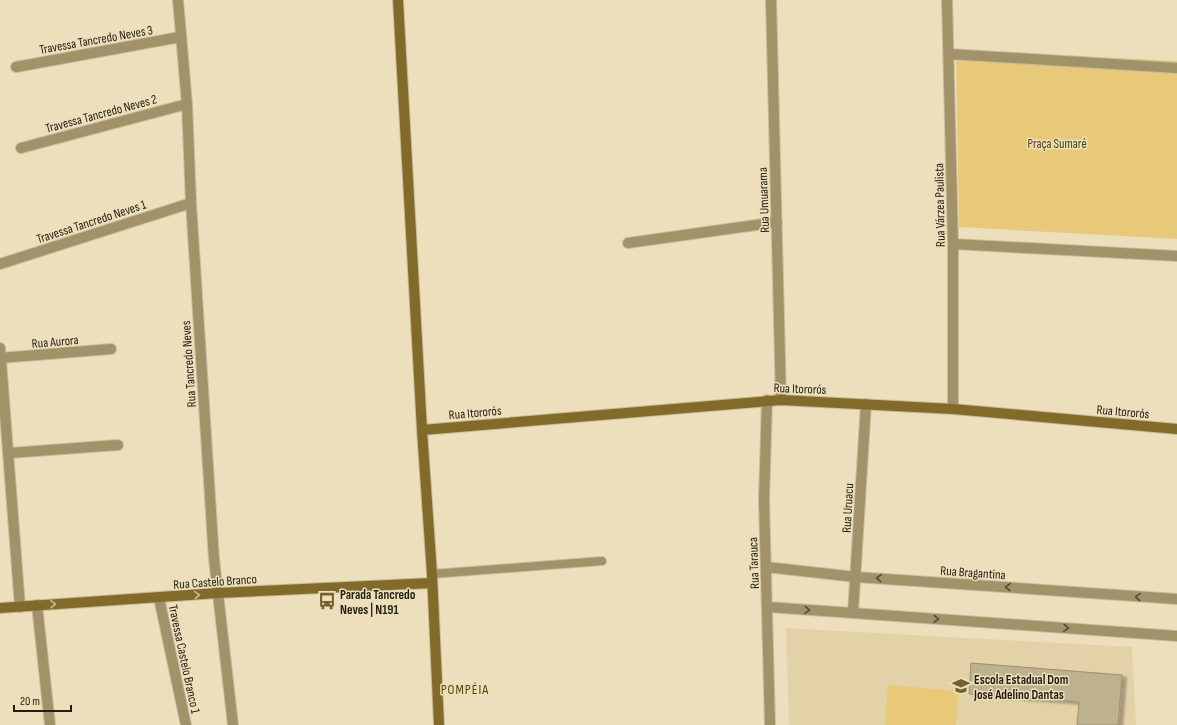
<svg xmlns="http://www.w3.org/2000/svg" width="1177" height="725" viewBox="0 0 1177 725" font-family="'Sofia Sans Condensed',sans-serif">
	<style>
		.built { fill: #e3d2a8 }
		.green { fill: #e7c979 }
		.building { fill: #beb18e; stroke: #9d906f; filter: url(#shadow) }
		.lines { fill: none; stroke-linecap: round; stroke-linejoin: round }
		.lane-casing { stroke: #c8bc9d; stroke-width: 10 }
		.street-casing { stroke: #c8bc9d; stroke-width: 12 }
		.secondary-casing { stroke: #c8bc9d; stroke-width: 12 }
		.lane { stroke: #a19269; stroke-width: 8 }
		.street { stroke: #a19269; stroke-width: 10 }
		.secondary { stroke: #826b2a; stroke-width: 10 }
		.oneway { stroke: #554c34 }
		.oneway2 { stroke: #cdbc90 }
		.labels { text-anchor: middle; stroke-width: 3; stroke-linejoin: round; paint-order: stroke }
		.street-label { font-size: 13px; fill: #221d10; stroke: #eddfbc }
		.park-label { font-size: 13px; fill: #4a3b0e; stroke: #eddfbc }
		.poi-label { font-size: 13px; font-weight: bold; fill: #221d10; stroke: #eddfbc; text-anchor: start }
		.neighbourhood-label { font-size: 14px; letter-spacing: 1px; fill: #584503; stroke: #eddfbc }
	</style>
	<defs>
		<filter id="shadow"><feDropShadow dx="4.5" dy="2.5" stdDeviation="1" flood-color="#0004"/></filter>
	</defs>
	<rect width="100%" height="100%" fill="#eddfbc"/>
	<path class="built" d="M 786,628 L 1132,647 L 1136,725 L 789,725 Z"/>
	<path class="green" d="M 956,50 L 1177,61 L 1177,239 L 959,227 Z
		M 888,685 L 959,691 L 956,725 L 885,725 Z"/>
	<path class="building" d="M 971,663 L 1122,675 L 1118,725 L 1077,725 L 1079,702 L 969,694 Z"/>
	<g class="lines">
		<g class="lane-casing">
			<path id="lane" d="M 432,574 L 602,561"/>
		</g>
		<g class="street-casing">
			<path id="street" d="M 178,0 L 187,104 L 191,203 L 214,559 L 233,725
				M 771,0 L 781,400
				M 947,0 L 953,244 L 953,409
				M 949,54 L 1177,68
				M 16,67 L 180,37
				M 21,148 L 187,104
				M 628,243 L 777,222
				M 953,244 L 1177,256
				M 0,264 L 191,203
				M 0,348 L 20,607
				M 0,358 L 111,349
				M 767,400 L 764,500 L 770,725
				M 9,453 L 118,445
				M 766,567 L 856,577 L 1177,599
				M 159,598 L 186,725
				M 37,605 L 50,725
				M 768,607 L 1177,636
				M 853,613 L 866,404"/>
		</g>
		<g class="secondary-casing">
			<path id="secondary" d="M 398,0 L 422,430 L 432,574 L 439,725
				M 422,430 L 781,400 L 953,409 L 1177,429
				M 0,608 L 218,593 L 432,583"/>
		</g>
		<use href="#lane" class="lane"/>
		<use href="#street" class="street"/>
		<use href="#secondary" class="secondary"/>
	</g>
	<defs><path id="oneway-chevron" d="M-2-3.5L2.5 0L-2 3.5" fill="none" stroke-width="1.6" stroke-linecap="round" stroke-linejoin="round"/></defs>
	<g class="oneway">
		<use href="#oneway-chevron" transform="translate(879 578) rotate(-176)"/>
		<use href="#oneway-chevron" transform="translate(1008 587) rotate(-176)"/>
		<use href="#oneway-chevron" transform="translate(1138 597) rotate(-176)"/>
		<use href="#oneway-chevron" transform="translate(807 610) rotate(4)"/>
		<use href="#oneway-chevron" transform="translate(936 619) rotate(4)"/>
		<use href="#oneway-chevron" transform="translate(1066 628) rotate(4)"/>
	</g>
	<g class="oneway2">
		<use href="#oneway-chevron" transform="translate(197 595) rotate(-4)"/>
		<use href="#oneway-chevron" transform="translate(53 604) rotate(-4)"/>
	</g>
	<defs>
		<g id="bus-bare" transform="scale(1.38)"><path d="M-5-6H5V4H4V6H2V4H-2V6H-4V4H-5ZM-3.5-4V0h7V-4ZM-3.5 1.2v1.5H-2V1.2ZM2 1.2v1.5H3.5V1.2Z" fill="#73612f" stroke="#eddfbc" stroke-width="2.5" paint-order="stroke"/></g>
		<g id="school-bare" transform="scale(1.38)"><path d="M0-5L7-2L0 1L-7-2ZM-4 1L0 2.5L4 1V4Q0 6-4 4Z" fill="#73612f" stroke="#eddfbc" stroke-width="2.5" paint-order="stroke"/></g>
	</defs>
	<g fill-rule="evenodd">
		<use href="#bus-bare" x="327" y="601"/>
		<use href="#school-bare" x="961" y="686"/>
	</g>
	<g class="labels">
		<g class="street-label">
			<text transform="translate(96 39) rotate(-10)" y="5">Travessa Tancredo Neves 3</text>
			<text transform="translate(101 113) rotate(-15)" y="5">Travessa Tancredo Neves 2</text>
			<text transform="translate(763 200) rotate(-92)" y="5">Rua Umuarama</text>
			<text transform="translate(939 205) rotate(-91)" y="5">Rua Várzea Paulista</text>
			<text transform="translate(91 221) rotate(-18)" y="5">Travessa Tancredo Neves 1</text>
			<text transform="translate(55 341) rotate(-5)" y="5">Rua Aurora</text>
			<text transform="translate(188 364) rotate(-94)" y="5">Rua Tancredo Neves</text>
			<text transform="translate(800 388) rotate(2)" y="5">Rua Itororós</text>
			<text transform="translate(1123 411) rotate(5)" y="5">Rua Itororós</text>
			<text transform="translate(475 412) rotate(-5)" y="5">Rua Itororós</text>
			<text transform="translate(847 508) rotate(-87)" y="5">Rua Uruacu</text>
			<text transform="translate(753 563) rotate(-92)" y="5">Rua Tarauca</text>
			<text transform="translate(973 572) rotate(4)" y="5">Rua Bragantina</text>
			<text transform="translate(215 581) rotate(-4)" y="5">Rua Castelo Branco</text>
			<text transform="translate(185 659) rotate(78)" y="5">Travessa Castelo Branco 1</text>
		</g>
		<g class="park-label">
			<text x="1057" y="148">Praça Sumaré</text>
		</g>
		<g class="poi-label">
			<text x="340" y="599">Parada Tancredo<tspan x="340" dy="15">Neves | N191</tspan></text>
			<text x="974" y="684">Escola Estadual Dom<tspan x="974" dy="15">José Adelino Dantas</tspan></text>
		</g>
		<g class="neighbourhood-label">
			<text x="465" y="694">POMPÉIA</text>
		</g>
	</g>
	<path d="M14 705v6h57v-6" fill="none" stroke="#221d10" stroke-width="2"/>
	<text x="20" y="705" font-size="12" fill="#221d10" stroke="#eddfbc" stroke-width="3" paint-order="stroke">20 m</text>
</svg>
